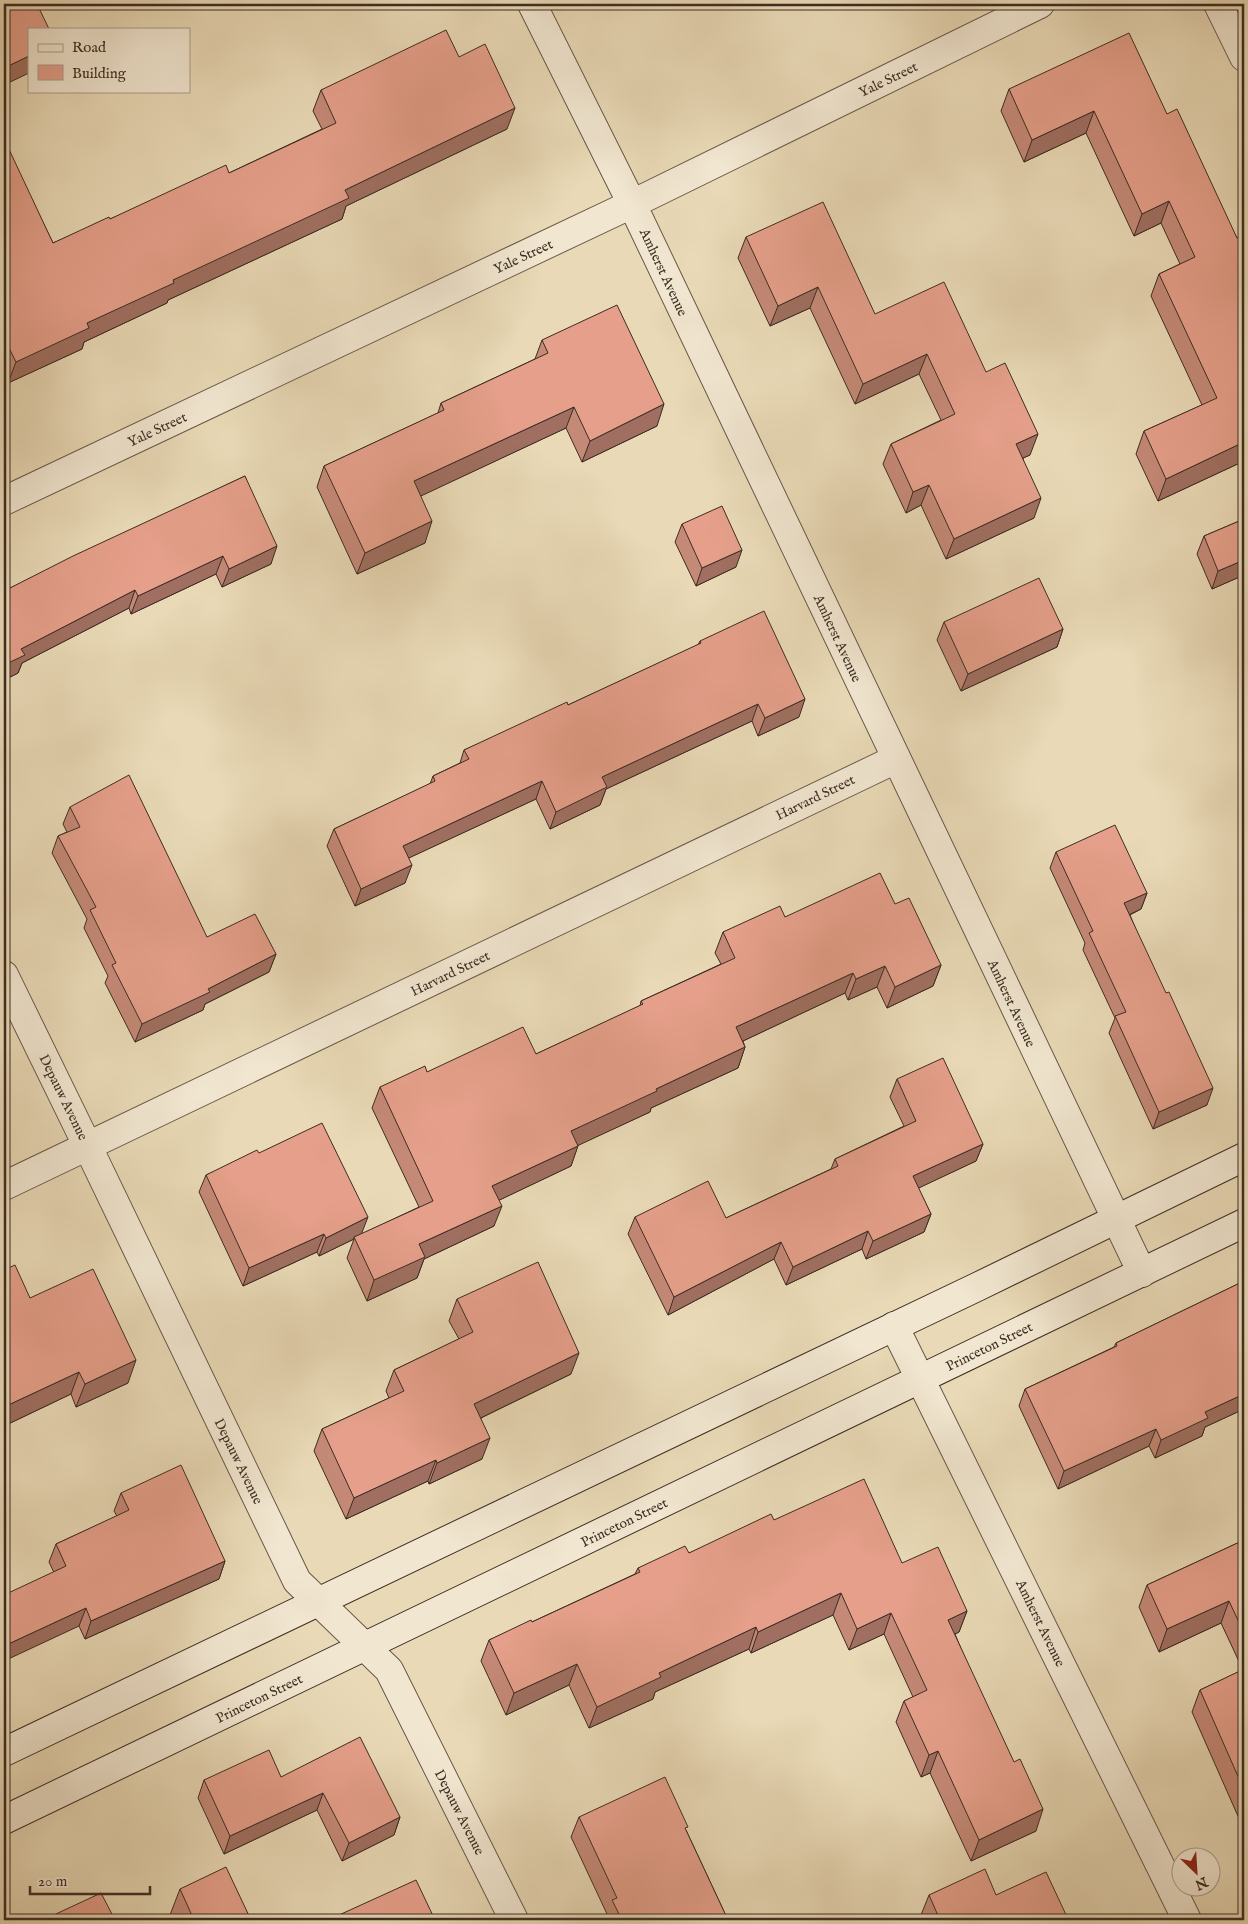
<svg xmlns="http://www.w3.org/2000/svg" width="1248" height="1924" viewBox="0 0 1248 1924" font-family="'IM FELL English',serif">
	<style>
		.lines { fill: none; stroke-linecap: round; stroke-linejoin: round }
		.minor-casing { stroke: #685848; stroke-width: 30 }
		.secondary-casing { stroke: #3d2d23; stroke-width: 30 }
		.minor { stroke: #f1e6d0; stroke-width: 28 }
		.secondary { stroke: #f1e6d0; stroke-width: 28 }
		.wall { fill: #c58977; stroke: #3d2d23 }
		.shaded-wall { fill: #a06f61; stroke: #3d2d23 }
		.building { fill: #e59f8a; stroke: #3d2d23 }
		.labels { text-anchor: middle; stroke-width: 5; stroke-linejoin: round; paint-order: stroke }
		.street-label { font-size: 14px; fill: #3d2d23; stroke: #f1e6d0 }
	</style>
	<rect width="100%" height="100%" fill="#e9d9b6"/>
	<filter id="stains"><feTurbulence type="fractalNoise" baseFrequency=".004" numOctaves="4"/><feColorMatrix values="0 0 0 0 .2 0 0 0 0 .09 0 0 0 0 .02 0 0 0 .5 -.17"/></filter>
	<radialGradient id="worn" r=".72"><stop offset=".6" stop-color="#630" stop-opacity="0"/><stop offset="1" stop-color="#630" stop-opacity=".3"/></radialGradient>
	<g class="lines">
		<g class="minor-casing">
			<path id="minor" d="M 532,4 L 632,204 L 1142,1273
				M 1218,4 L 1244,57
				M 4,501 L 632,204 L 1040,4
				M 4,975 L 88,1147 L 297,1581 L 389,1670 L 514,1920
				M 4,1186 L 896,759
				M 894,1326 L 1187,1920"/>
		</g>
		<g class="secondary-casing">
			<path id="secondary" d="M 4,1752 L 977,1287 L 1244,1157
				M 4,1820 L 1244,1223"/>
		</g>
		<use href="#minor" class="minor"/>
		<use href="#secondary" class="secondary"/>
	</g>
	<path class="wall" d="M 459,57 L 507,129 L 346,206 L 342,219 L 168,300 L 167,303 L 84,342 L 82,349 L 8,383 L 4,373 L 4,144 L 53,243 L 110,219 L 229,173 L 322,129 L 313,111 L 321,90 Z
		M 1009,89 L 1167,114 L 1237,238 L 1244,234 L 1244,461 L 1158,501 L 1136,454 L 1144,431 L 1202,405 L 1151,296 L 1159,274 L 1180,264 L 1161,223 L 1134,236 L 1086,133 L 1024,162 L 1001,111 Z
		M 746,237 L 875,314 L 986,372 L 1030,455 L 1023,458 L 1034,518 L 946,559 L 921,505 L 906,513 L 883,464 L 891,444 L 941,420 L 919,374 L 855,404 L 810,308 L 770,326 L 738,258 Z
		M 542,340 L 657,426 L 582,462 L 566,428 L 420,496 L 425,543 L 357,574 L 317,487 L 324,466 L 438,413 L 441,403 L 535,359 Z
		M 245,476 L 271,564 L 222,587 L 216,574 L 131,614 L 129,608 L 22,663 L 18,673 L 4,680 L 4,591 Z
		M 1244,519 L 1244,575 L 1212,589 L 1197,554 L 1204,536 Z
		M 682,524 L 736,567 L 696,586 L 675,542 Z
		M 944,622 L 1063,629 L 1057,647 L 961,691 L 937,640 Z
		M 700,641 L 799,717 L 758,736 L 752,721 L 606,789 L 600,805 L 550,829 L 536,799 L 408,858 L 405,883 L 355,906 L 327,846 L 334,829 L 430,784 L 433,776 L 460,763 L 464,750 L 568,705 L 698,645 Z
		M 70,807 L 207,937 L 276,954 L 269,972 L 205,1004 L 203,1010 L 135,1042 L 105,983 L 108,976 L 84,928 L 87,919 L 52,853 L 58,836 L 67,832 L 63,824 Z
		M 1056,852 L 1147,893 L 1141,909 L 1130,915 L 1207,1105 L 1153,1129 L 1109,1033 L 1115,1018 L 1083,950 L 1085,943 L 1050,868 Z
		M 895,904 L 941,965 L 933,986 L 887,1008 L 877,987 L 848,1000 L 845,993 L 743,1041 L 745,1047 L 738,1068 L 651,1108 L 650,1112 L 578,1145 L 571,1166 L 499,1200 L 494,1226 L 424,1259 L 417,1278 L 367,1301 L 347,1258 L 354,1239 L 319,1256 L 317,1252 L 243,1286 L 199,1192 L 206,1175 L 259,1153 L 362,1234 L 419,1207 L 372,1108 L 380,1087 L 427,1072 L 536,1054 L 640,1006 L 641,1001 L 721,964 L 715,953 L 723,932 L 785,917 Z
		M 897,1079 L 983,1144 L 976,1161 L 918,1188 L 931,1214 L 924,1232 L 866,1259 L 862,1249 L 786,1285 L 774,1259 L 668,1315 L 628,1234 L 635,1217 L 726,1218 L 831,1169 L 835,1159 L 904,1126 L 890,1097 Z
		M 4,1270 L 30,1298 L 128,1383 L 76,1407 L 71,1394 L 4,1426 Z
		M 1244,1281 L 1244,1409 L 1205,1427 L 1202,1436 L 1155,1458 L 1149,1446 L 1058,1489 L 1019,1406 L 1025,1389 L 1114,1347 L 1116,1343 Z
		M 457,1299 L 571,1374 L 481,1418 L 482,1459 L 429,1484 L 428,1481 L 346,1519 L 314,1451 L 322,1429 L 389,1398 L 386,1391 L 394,1370 L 459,1339 L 449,1321 Z
		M 121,1493 L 225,1561 L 219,1579 L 85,1639 L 49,1562 L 56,1544 L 117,1516 L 114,1511 Z
		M 774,1520 L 902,1563 L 967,1611 L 959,1632 L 955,1634 L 1036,1831 L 971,1861 L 930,1773 L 921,1777 L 896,1722 L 904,1701 L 913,1697 L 884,1634 L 849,1650 L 833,1615 L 751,1653 L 749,1649 L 655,1692 L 653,1699 L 589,1728 L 569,1685 L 506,1715 L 481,1661 L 489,1640 L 532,1622 L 635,1574 L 638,1568 L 689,1553 Z
		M 1244,1540 L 1244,1825 L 1243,1822 L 1241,1823 L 1192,1712 L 1200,1690 L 1243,1670 L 1221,1623 L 1159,1652 L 1139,1607 L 1147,1585 Z
		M 281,1777 L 400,1817 L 394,1835 L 342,1861 L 317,1810 L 224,1854 L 198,1798 L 204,1780 Z
		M 579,1817 L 686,1830 L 728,1920 L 605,1920 L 607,1914 L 571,1837 Z
		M 180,1889 L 251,1920 L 173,1920 L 170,1915 Z
		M 929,1895 L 996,1895 L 1068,1919 L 1067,1920 L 919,1920 Z"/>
	<path class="shaded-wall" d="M 29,56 L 29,73 L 4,85 L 4,68 Z
		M 515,108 L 507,129 L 346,206 L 342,219 L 168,300 L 167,303 L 84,342 L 82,349 L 8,383 L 16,362 L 87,323 L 173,280 L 345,190 Z
		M 1094,111 L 1086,133 L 1024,162 L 1032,140 Z
		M 1169,201 L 1161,223 L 1134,236 L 1142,214 Z
		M 818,287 L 810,308 L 770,326 L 778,306 Z
		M 7,344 L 4,354 L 4,346 Z
		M 927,354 L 919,374 L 855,404 L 863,384 Z
		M 664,404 L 657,426 L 582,462 L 590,441 Z
		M 574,407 L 566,428 L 406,503 L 414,481 Z
		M 1038,434 L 1030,455 L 1009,464 L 1016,444 Z
		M 1244,442 L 1244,461 L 1158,501 L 1166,479 Z
		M 929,485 L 921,505 L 906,513 L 913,492 Z
		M 1041,498 L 1034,518 L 946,559 L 954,539 Z
		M 432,521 L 425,543 L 357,574 L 365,553 Z
		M 277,546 L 271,564 L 222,587 L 229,569 Z
		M 742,550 L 736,567 L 696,586 L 702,568 Z
		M 223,556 L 216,574 L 131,614 L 138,596 Z
		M 1244,560 L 1244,575 L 1212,589 L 1218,571 Z
		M 135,590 L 129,608 L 22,663 L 18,673 L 4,680 L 4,665 L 21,649 Z
		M 1063,629 L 1057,647 L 961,691 L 968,674 Z
		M 805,699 L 799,717 L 758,736 L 765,718 Z
		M 758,704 L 752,721 L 606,789 L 600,805 L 550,829 L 556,812 L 602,777 Z
		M 542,781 L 536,799 L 396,864 L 403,846 Z
		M 412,865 L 405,883 L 355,906 L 361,889 Z
		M 1147,893 L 1141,909 L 1118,920 L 1124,903 Z
		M 276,954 L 269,972 L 205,1004 L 203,1010 L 135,1042 L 142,1024 L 208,989 Z
		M 941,965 L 933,986 L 887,1008 L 895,987 Z
		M 885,966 L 877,987 L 848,1000 L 856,979 Z
		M 853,973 L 845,993 L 728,1048 L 736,1027 Z
		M 745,1047 L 738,1068 L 651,1108 L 650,1112 L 564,1152 L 571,1131 L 656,1089 Z
		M 1213,1088 L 1207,1105 L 1153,1129 L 1159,1112 Z
		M 983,1144 L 976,1161 L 906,1194 L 913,1176 Z
		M 578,1146 L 571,1166 L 485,1207 L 492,1186 Z
		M 502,1206 L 494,1226 L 424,1259 L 417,1278 L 367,1301 L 374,1280 L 419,1244 Z
		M 931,1214 L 924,1232 L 866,1259 L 873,1241 Z
		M 368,1217 L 361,1235 L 354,1237 L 354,1239 L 319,1256 L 326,1238 Z
		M 868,1231 L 862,1249 L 786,1285 L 793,1267 Z
		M 324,1234 L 317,1252 L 243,1286 L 249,1268 Z
		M 781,1242 L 774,1259 L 668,1315 L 674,1297 Z
		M 579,1353 L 571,1374 L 466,1425 L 474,1404 Z
		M 136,1360 L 128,1383 L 76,1407 L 85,1384 Z
		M 79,1372 L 71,1394 L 4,1426 L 4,1407 Z
		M 1244,1394 L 1244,1409 L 1205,1427 L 1202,1436 L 1155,1458 L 1161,1440 L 1205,1412 Z
		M 1156,1429 L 1149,1446 L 1058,1489 L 1064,1471 Z
		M 490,1438 L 482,1459 L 429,1484 L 437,1463 Z
		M 436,1460 L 428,1481 L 346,1519 L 354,1498 Z
		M 225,1561 L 219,1579 L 85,1639 L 91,1621 Z
		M 841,1593 L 833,1615 L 751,1653 L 758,1632 Z
		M 1229,1601 L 1221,1623 L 1159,1652 L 1167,1629 Z
		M 86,1608 L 79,1626 L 4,1661 L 4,1646 Z
		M 967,1611 L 959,1632 L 940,1641 L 948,1620 Z
		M 891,1613 L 884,1634 L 849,1650 L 857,1629 Z
		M 756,1627 L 749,1649 L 655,1692 L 653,1699 L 589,1728 L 597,1707 L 659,1673 Z
		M 577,1664 L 569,1685 L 506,1715 L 514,1693 Z
		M 938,1751 L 930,1773 L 921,1777 L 929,1755 Z
		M 323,1793 L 317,1810 L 224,1854 L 230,1836 Z
		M 1043,1809 L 1036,1831 L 971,1861 L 979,1840 Z
		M 400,1817 L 394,1835 L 342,1861 L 349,1843 Z"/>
	<path class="building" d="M 4,4 L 37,4 L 49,29 L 29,29 L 29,56 L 4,68 Z
		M 446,30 L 459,57 L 485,44 L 515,108 L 345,190 L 349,198 L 173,280 L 174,283 L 87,323 L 89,328 L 16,362 L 7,344 L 4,346 L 4,144 L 6,143 L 53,243 L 109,217 L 110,219 L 226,165 L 229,173 L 336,123 L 321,90 Z
		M 1129,33 L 1167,114 L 1177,109 L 1237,238 L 1244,234 L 1244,442 L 1166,479 L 1144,431 L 1217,398 L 1159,274 L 1195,257 L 1169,201 L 1142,214 L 1094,111 L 1032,140 L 1009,89 Z
		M 823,202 L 875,314 L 944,282 L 986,372 L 1005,363 L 1038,434 L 1016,444 L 1041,498 L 954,539 L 929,485 L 913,492 L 891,444 L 955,414 L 927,354 L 863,384 L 818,287 L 778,306 L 746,237 Z
		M 617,305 L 664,404 L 590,441 L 574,407 L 414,481 L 432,521 L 365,553 L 324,466 L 444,410 L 441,403 L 548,353 L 542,340 Z
		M 245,476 L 277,546 L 229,569 L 223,556 L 138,596 L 135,590 L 21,649 L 25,655 L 4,665 L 4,591 L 73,556 Z
		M 722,506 L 742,550 L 702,568 L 682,524 Z
		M 1244,519 L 1244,560 L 1218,571 L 1204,536 Z
		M 1039,578 L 1063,629 L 968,674 L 944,622 Z
		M 764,611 L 805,699 L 765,718 L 758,704 L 602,777 L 607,787 L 556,812 L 542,781 L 403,846 L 412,865 L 361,889 L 334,829 L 435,781 L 433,776 L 469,759 L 464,750 L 567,702 L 568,705 L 701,643 L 700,641 Z
		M 129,775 L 207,937 L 255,914 L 276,954 L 208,989 L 210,992 L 142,1024 L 112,965 L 116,963 L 90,910 L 96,907 L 58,836 L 80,827 L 70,807 Z
		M 1115,825 L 1147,893 L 1124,903 L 1166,993 L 1169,992 L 1213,1088 L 1159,1112 L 1115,1016 L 1126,1012 L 1089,933 L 1093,931 L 1056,852 Z
		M 880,873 L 895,904 L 909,898 L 941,965 L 895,987 L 885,966 L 856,979 L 853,973 L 736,1027 L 745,1047 L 656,1089 L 657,1091 L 571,1131 L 578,1146 L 492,1186 L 502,1206 L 419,1244 L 425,1257 L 374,1280 L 354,1237 L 433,1201 L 380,1087 L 425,1066 L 427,1072 L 523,1027 L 536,1054 L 643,1004 L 641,1001 L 735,958 L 723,932 L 780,906 L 785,917 Z
		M 943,1058 L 983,1144 L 913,1176 L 931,1214 L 873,1241 L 868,1231 L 793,1267 L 781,1242 L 674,1297 L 635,1217 L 708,1181 L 726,1218 L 838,1166 L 835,1159 L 916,1121 L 897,1079 Z
		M 322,1123 L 368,1217 L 326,1238 L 324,1234 L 249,1268 L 206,1175 L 257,1150 L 259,1153 Z
		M 538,1262 L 579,1353 L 474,1404 L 490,1438 L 437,1463 L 436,1460 L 354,1498 L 322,1429 L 404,1391 L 394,1370 L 473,1332 L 457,1299 Z
		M 15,1265 L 30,1298 L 93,1269 L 136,1360 L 85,1384 L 79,1372 L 4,1407 L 4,1270 Z
		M 1244,1281 L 1244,1394 L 1205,1412 L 1208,1418 L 1161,1440 L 1156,1429 L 1064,1471 L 1025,1389 L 1117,1346 L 1116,1343 Z
		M 181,1465 L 225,1561 L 91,1621 L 86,1608 L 4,1646 L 4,1595 L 66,1566 L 56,1544 L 129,1510 L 121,1493 Z
		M 864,1479 L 902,1563 L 938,1547 L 967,1611 L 948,1620 L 1014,1762 L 1020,1759 L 1043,1809 L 979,1840 L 938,1751 L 929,1755 L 904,1701 L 927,1690 L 891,1613 L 857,1629 L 841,1593 L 758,1632 L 756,1627 L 659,1673 L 661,1677 L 597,1707 L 577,1664 L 514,1693 L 489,1640 L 531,1620 L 532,1622 L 640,1572 L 638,1568 L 685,1546 L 689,1553 L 771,1514 L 774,1520 Z
		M 1244,1540 L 1244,1633 L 1229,1601 L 1167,1629 L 1147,1585 Z
		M 1244,1669 L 1244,1790 L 1200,1690 Z
		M 360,1737 L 400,1817 L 349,1843 L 323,1793 L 230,1836 L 204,1780 L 269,1750 L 281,1777 Z
		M 665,1777 L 688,1827 L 685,1828 L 728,1920 L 622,1920 L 612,1900 L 617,1898 L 579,1817 Z
		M 226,1867 L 251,1920 L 194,1920 L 180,1889 Z
		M 985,1869 L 996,1895 L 1046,1872 L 1068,1919 L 1065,1920 L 940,1920 L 929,1895 Z
		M 416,1880 L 435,1920 L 328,1920 Z
		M 101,1893 L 115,1920 L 43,1920 Z"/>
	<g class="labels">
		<g class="street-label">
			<text transform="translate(888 79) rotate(-26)" y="5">Yale Street</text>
			<text transform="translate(523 256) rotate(-25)" y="5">Yale Street</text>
			<text transform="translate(664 272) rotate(65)" y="5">Amherst Avenue</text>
			<text transform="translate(157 429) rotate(-25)" y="5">Yale Street</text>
			<text transform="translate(838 638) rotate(65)" y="5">Amherst Avenue</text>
			<text transform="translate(815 797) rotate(-26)" y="5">Harvard Street</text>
			<text transform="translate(450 973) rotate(-26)" y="5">Harvard Street</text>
			<text transform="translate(1012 1003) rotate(65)" y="5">Amherst Avenue</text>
			<text transform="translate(64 1097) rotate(64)" y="5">Depauw Avenue</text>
			<text transform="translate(989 1346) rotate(-26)" y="5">Princeton Street</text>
			<text transform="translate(239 1461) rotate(64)" y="5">Depauw Avenue</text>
			<text transform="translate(624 1522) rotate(-26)" y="5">Princeton Street</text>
			<text transform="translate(1041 1623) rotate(64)" y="5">Amherst Avenue</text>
			<text transform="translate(259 1698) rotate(-26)" y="5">Princeton Street</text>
			<text transform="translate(460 1812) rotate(63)" y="5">Depauw Avenue</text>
		</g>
	</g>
	<rect width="1248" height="1924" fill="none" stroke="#e9d9b6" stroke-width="20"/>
	<rect x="5" y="5" width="1238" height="1914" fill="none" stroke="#3d2d23" stroke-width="2.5"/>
	<rect x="10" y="10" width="1228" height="1904" fill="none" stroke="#3d2d23"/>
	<rect x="28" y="28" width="162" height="65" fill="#f1e6d0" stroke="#a99c8b"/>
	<rect x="38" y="44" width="25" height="8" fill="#f1e6d0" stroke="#a99c8b"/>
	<text x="72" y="52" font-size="15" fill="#3d2d23">Road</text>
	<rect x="38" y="65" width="25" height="15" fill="#e59f8a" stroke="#a99c8b"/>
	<text x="72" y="78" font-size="15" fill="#3d2d23">Building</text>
	<g transform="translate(1196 1872) rotate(155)"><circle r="24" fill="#f1e6d0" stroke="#a99c8b"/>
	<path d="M0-4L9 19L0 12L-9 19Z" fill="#8f2418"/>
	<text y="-8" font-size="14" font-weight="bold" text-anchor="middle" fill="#3d2d23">N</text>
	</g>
	<path d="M30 1886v8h120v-8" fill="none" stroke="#3d2d23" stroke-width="2.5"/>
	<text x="38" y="1886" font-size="15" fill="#3d2d23" stroke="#f1e6d0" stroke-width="4" paint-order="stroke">20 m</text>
	<rect width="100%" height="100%" filter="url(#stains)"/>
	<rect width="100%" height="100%" fill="url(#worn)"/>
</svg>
